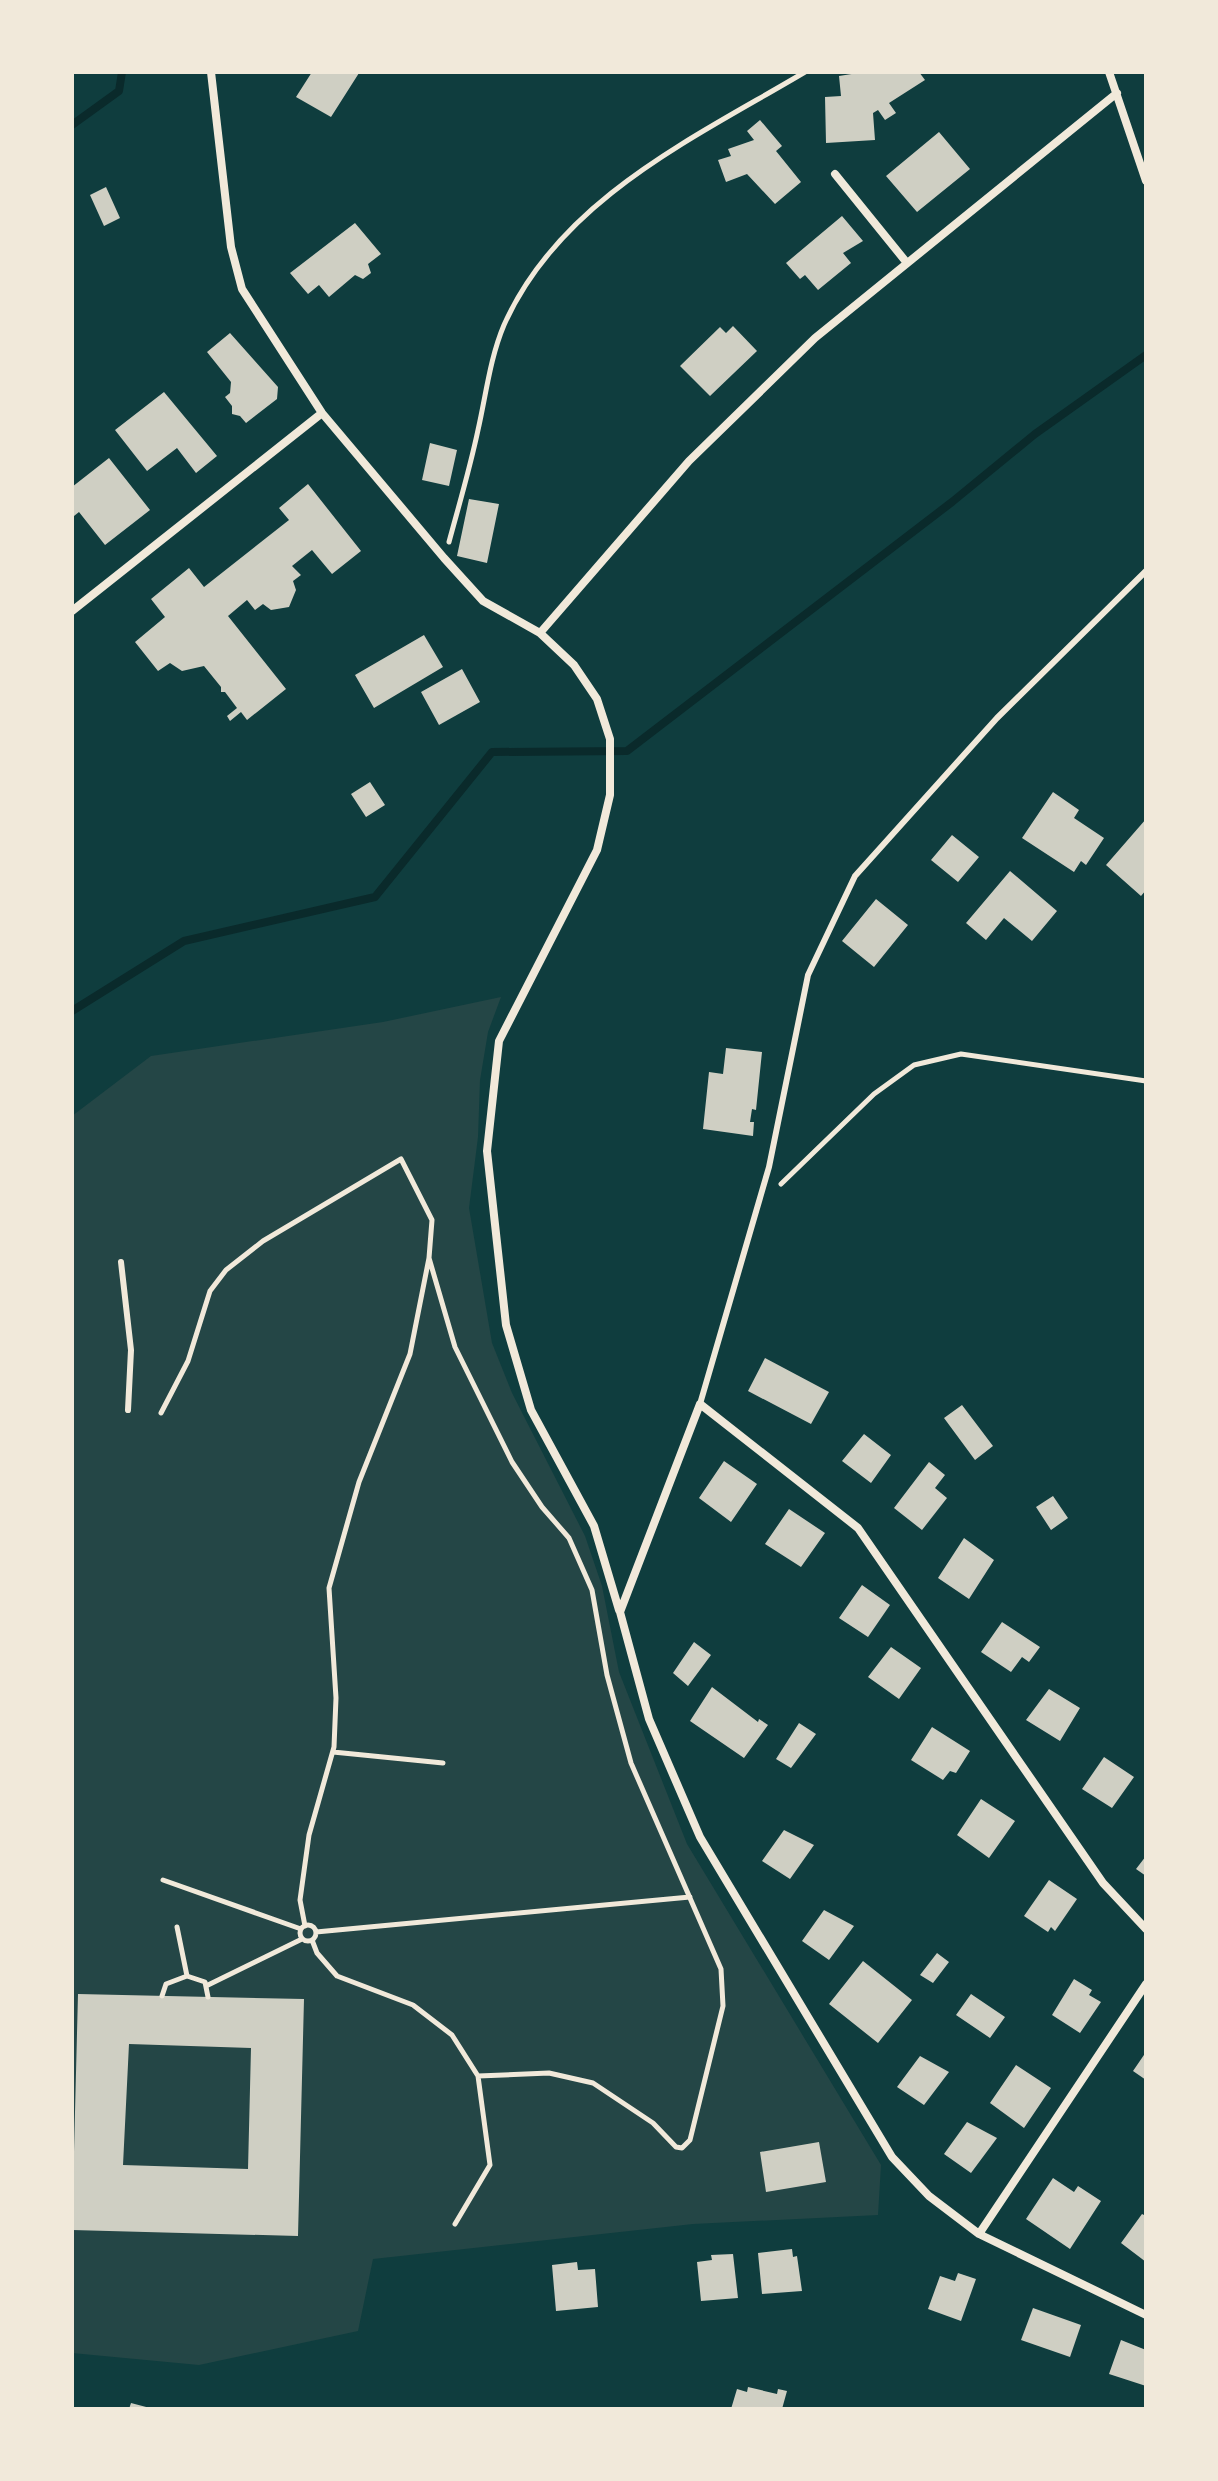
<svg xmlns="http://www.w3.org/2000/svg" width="1218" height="2481" viewBox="0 0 1218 2481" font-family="'Golos Text',sans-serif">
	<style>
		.green { fill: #244646 }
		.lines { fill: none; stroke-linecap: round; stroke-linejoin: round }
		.stream { stroke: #0a2a2b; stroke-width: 8 }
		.building { fill: #cfcfc3; fill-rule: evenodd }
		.path { stroke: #f1e9da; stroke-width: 5 }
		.service { stroke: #f1e9da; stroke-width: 6 }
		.minor { stroke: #f1e9da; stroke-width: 8 }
	</style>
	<rect width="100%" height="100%" fill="#0f3d3e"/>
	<path class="green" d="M 501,997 L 488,1032 L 480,1080 L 478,1137 L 469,1208 L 492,1343 L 512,1393 L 585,1536 L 602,1586 L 619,1672 L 687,1844 L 881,2165 L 878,2215 L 693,2224 L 373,2259 L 358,2331 L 199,2365 L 72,2353 L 72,1116 L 151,1056 L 383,1022 Z"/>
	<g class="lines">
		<path class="stream" d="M 72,125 L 119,91 L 122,72
			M 72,1011 L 184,941 L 375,897 L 492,752 L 627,751 L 952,502 L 1035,434 L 1146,355"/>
	</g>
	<path class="building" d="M 312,72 L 359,73 L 331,117 L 296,97 Z
		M 864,72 L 919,72 L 925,80 L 889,103 L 896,113 L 885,120 L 878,110 L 873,113 L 875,140 L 826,143 L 825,97 L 841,96 L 839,76 Z
		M 760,120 L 782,146 L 776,151 L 801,182 L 775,204 L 747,174 L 726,182 L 718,160 L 731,156 L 728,149 L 754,140 L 747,131 Z
		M 939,132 L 970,169 L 917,212 L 886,176 Z
		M 106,187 L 120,218 L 104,226 L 90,195 Z
		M 842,216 L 863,241 L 843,253 L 851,263 L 818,290 L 805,275 L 800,279 L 786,263 Z
		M 355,223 L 381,254 L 368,264 L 371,273 L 363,279 L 355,275 L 329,297 L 319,285 L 308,294 L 290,273 Z
		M 733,326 L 757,351 L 710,396 L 680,366 L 720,327 L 726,333 Z
		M 230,333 L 278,387 L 277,399 L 246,423 L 240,416 L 232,414 L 232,406 L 225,397 L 230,393 L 231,382 L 207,352 Z
		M 164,392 L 217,456 L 196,473 L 177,448 L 147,471 L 115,430 Z
		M 430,443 L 457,450 L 449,486 L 422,480 Z
		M 109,458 L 150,510 L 105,545 L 79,512 L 74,516 L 72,513 L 72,487 Z
		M 308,484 L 361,551 L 332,574 L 312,550 L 292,566 L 301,575 L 293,581 L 296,590 L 289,607 L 271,610 L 263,604 L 255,610 L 247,600 L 228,616 L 286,689 L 247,720 L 241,712 L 230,721 L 227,716 L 237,708 L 225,692 L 221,692 L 221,687 L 204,666 L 182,671 L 170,663 L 158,671 L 135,642 L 165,617 L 151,599 L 189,568 L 204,587 L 289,520 L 279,508 Z
		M 469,499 L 499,504 L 487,563 L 457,556 Z
		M 424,635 L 443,667 L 374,708 L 355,675 Z
		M 462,669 L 480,702 L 439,725 L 421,692 Z
		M 370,782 L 385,805 L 366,817 L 351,794 Z
		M 1053,792 L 1079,810 L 1074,818 L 1104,838 L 1086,865 L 1081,861 L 1074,872 L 1022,838 Z
		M 1146,819 L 1146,890 L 1141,896 L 1106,865 Z
		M 952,835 L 979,857 L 958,882 L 931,860 Z
		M 1010,871 L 1057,911 L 1032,941 L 1004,918 L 986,940 L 966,923 Z
		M 876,899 L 908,925 L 874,967 L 842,941 Z
		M 726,1048 L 762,1052 L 756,1110 L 752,1109 L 750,1122 L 754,1122 L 753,1136 L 703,1129 L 709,1072 L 723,1074 Z
		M 765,1358 L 829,1392 L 811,1424 L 748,1391 Z
		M 962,1405 L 993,1446 L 975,1460 L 944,1418 Z
		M 864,1434 L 891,1455 L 871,1483 L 842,1461 Z
		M 724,1461 L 757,1484 L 731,1522 L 699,1498 Z
		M 929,1462 L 945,1475 L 935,1488 L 947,1498 L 922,1530 L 894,1508 Z
		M 1053,1496 L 1068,1518 L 1051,1530 L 1036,1507 Z
		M 789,1509 L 825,1533 L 801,1567 L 765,1544 Z
		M 964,1538 L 994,1560 L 969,1599 L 938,1578 Z
		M 862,1585 L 890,1605 L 868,1637 L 839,1618 Z
		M 1002,1622 L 1040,1647 L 1029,1662 L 1022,1657 L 1011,1672 L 981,1652 Z
		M 694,1642 L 711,1655 L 688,1686 L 673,1673 Z
		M 891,1647 L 921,1668 L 899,1699 L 868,1677 Z
		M 712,1687 L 758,1722 L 759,1719 L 768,1725 L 744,1758 L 690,1721 Z
		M 1049,1689 L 1080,1708 L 1060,1741 L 1026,1720 Z
		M 799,1723 L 816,1734 L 791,1768 L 776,1759 Z
		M 932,1727 L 970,1751 L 956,1773 L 950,1771 L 943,1780 L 911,1760 Z
		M 1104,1757 L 1134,1777 L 1112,1808 L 1082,1789 Z
		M 981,1799 L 1015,1821 L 989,1858 L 957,1835 Z
		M 784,1830 L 814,1845 L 790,1879 L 762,1861 Z
		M 1146,1856 L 1146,1876 L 1136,1869 Z
		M 1049,1880 L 1077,1899 L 1055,1931 L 1051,1927 L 1048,1932 L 1024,1916 Z
		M 824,1910 L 854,1926 L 829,1960 L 802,1941 Z
		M 937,1953 L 949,1962 L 933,1983 L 920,1975 Z
		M 863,1961 L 912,2000 L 878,2043 L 829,2004 Z
		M 1074,1979 L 1092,1990 L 1089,1995 L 1101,2002 L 1080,2033 L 1052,2015 Z
		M 78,1994 L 304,1999 L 298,2236 L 72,2230 ZM 129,2044 L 251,2048 L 248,2169 L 123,2165 Z
		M 971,1994 L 1005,2017 L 990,2038 L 956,2015 Z
		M 1146,2052 L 1146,2080 L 1133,2071 Z
		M 920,2056 L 949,2072 L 924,2105 L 897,2087 Z
		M 1016,2065 L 1051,2088 L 1024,2128 L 990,2103 Z
		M 967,2122 L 997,2138 L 971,2173 L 944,2154 Z
		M 819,2142 L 826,2182 L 766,2192 L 760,2152 Z
		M 1053,2178 L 1074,2192 L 1078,2186 L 1101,2201 L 1070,2249 L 1026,2219 Z
		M 1142,2214 L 1146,2216 L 1146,2262 L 1121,2243 Z
		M 792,2249 L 793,2257 L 797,2256 L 802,2291 L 762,2294 L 758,2253 Z
		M 733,2254 L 738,2298 L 701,2301 L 697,2262 L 712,2260 L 711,2255 Z
		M 577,2262 L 578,2270 L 595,2269 L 598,2307 L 556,2311 L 552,2265 Z
		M 958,2273 L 976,2279 L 961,2321 L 928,2309 L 940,2276 L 955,2281 Z
		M 1033,2308 L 1081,2325 L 1070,2357 L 1021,2340 Z
		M 1121,2340 L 1146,2350 L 1146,2386 L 1109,2374 Z
		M 748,2387 L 777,2394 L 778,2389 L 787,2391 L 782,2409 L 731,2409 L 737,2389 L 747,2392 Z
		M 131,2403 L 150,2408 L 150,2409 L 129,2409 Z"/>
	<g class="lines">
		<path class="path" d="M 449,542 C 459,505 470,468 478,430 C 486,395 490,358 504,325 C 560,199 694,138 805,72
			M 781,1184 L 874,1094 L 914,1065 L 961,1054 L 1146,1081
			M 429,1258 L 455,1347 L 512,1462 L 542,1507 L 569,1538 L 592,1590 L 607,1675 L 631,1763 L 721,1969 L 723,2006 L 690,2140 L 682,2148 L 676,2147 L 653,2123 L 593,2083 L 549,2073 L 478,2076
			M 161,1413 L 188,1361 L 210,1291 L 226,1270 L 263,1241 L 401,1159 L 432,1220 L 429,1258 L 410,1354 L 359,1482 L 329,1588 L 336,1698 L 334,1747 L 309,1835 L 300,1900 L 305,1926
			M 333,1752 L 443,1763
			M 163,1880 L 301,1929
			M300 1933a8 8 0 1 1 16 0a8 8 0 1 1-16 0Z
			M 177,1927 L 187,1976
			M 316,1932 L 690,1897
			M 312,1940 L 317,1953 L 337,1976 L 413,2005 L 452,2035 L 478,2076 L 490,2165 L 455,2224
			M 206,1986 L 302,1939
			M 162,1996 L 166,1984 L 187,1976 L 205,1982 L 208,1997"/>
		<path class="service" d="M 121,1262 L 131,1350 L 128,1410
			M 700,1404 L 769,1167 L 808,975 L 855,876 L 997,718 L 1146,571"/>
		<path class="minor" d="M 211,72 L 231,247 L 242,289 L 322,413 L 444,558 L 483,601 L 540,633 L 574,665 L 597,699 L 610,739 L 610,795 L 597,850 L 499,1041 L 487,1151 L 506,1325 L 531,1410 L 594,1526 L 619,1610
			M 1109,72 L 1146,181
			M 835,174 L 907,263
			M 72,611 L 322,413
			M 540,633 L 689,461 L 815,338 L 1117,93
			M 1146,1929 L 1103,1883 L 858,1528 L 700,1404 L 620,1612 L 649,1719 L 700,1837 L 892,2157 L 929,2196 L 979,2234 L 1146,2315
			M 979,2234 L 1146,1984"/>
	</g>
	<rect width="1218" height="2481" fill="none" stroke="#f1e9da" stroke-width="148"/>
</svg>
